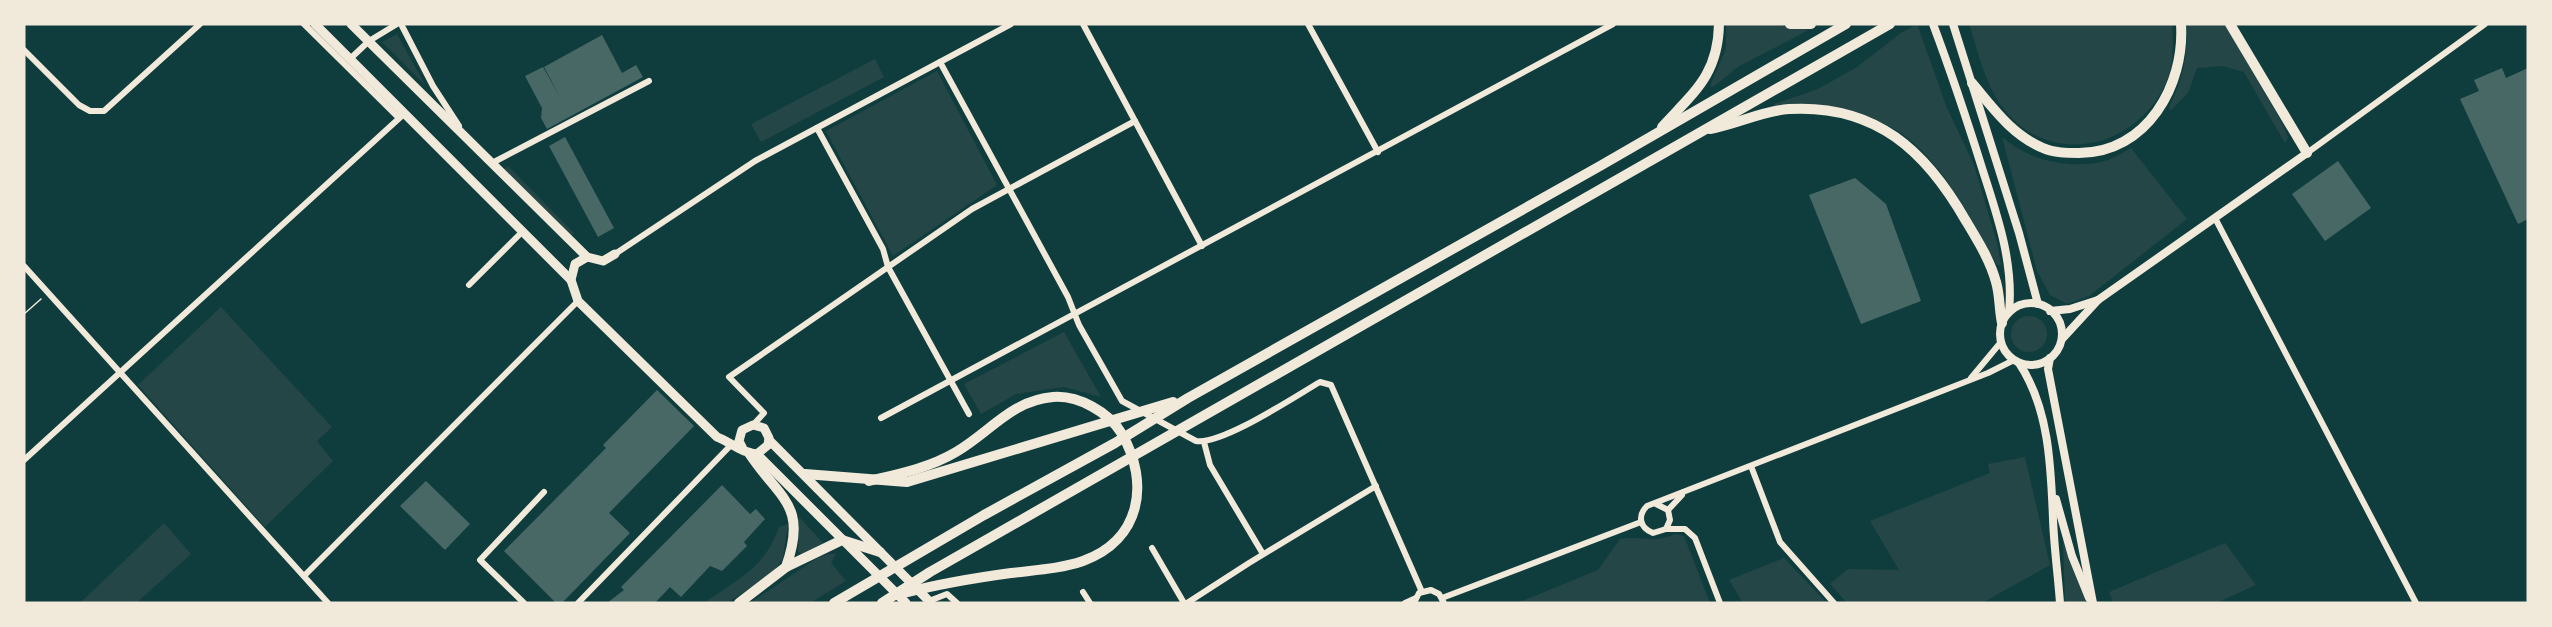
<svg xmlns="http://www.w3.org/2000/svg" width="2552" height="627" viewBox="0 0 2552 627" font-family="'Roboto Condensed',sans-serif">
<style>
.green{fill:#244646}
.building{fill:#486865}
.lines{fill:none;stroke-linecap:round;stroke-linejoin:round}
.path{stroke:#f1e9da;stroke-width:1.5}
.minor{stroke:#f1e9da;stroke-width:6}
.secondary{stroke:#f1e9da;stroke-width:8}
.primary{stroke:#f1e9da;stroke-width:9}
.motorway{stroke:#f1e9da;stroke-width:10}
</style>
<rect width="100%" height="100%" fill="#0f3d3e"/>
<g class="green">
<polygon points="1726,24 1769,24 1809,30 1739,66 1713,87 1710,86 1726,49"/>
<path d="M1917 24 1947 108 1974 165 1997 243 2001 265H1997C1969 216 1930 133 1870 119 1840 111 1806 110 1774 106V104L1818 89 1857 67 1901 33Z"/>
<path d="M1969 24H2172C2173 42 2174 61 2168 78 2141 147 2051 171 2003 108 1985 84 1978 52 1969 24Z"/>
<path d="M2187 24H2225L2283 125 2288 138 2285 143 2244 72 2223 66 2197 68 2188 93 2170 111 2169 107C2183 79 2188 55 2187 24Z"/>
<polygon points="397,34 425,85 382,42"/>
<polygon points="875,59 884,77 761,142 751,124"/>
<polygon points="937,71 997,185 893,256 826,131"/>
<path d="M2002 137C2028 160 2066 169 2101 162 2111 160 2122 153 2131 148L2187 219 2089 296 2067 304 2050 295 2037 271Z"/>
<polygon points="508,166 574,233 571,236 503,170"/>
<polygon points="221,307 332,427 317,441 333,461 265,527 138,385"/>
<circle cx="2029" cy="334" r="18"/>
<polygon points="1064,332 1101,397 1064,387 1016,394 981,414 964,384"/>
<polygon points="2025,457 2050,565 1982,603 1847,603 1830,584 1848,569 1899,570 1870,521 1990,473 1988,464"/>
<polygon points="799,517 823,543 802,554 798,551"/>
<polygon points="164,523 191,554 136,603 80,603"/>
<path d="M788 524 783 558 772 574 727 603H704C738 579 765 568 779 527Z"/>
<path d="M1676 534 1684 536 1710 603H1517L1598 570 1620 539C1643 535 1652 544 1676 534Z"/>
<polygon points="2063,540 2086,603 2065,603"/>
<polygon points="2225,543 2256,585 2216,603 2113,603 2109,592"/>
<polygon points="829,554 836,554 831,563 846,581 810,603 750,603 817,558"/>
<polygon points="1784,558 1827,603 1743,603 1729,580"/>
</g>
<g class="building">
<polygon points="602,35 622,73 636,65 643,77 547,129 541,118 542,108 525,76 543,67 561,99 544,67"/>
<polygon points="2502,68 2506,78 2528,68 2528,219 2518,224 2460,99 2479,91 2474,80"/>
<polygon points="565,137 614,228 598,237 549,146"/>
<polygon points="2338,161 2371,208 2325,241 2292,194"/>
<polygon points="1855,178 1886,204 1921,301 1861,324 1809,195"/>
<polygon points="657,390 694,426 609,513 630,533 562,603 556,603 504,551 606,448 603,445"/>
<polygon points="426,481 470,524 445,550 400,506"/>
<polygon points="722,485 750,514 756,509 765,519 744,542 747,546 722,571 710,566 681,597 670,587 655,603 607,603 624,590 621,587"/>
</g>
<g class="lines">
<polyline class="path" points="24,314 41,299"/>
<g class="minor">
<polyline points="304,24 399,118"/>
<polyline points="401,24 433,86 459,126"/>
<polyline points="1083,24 1202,246"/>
<polyline points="1308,24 1378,152"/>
<polyline points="24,50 79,105 90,111 104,111 200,24"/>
<polyline points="351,58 369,41 397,24"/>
<path d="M940 62 1068 297 1079 325 1122 401 1196 441C1222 445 1294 397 1320 382L1331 385 1422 592"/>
<polyline points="817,128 883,249 888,267 969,414"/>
<polyline points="2307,153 2485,24"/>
<polyline points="492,163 649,81"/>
<polyline points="2215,218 2416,603"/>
<polyline points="615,254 755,161 1011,24"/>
<polyline points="24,266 328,603"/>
<polyline points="469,285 523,231"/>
<polyline points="1971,378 2001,342"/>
<polyline points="881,418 1613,24"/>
<polyline points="753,425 764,413 729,377 972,209 1135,121"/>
<polyline points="1204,442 1210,465 1263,554"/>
<polyline points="24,460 405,113"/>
<polyline points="1751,466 1780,542 1834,603"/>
<path d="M1656 504 1668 510 1670 520 1666 529 1653 533C1640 528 1637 516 1647 506L1988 373 2014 360"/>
<polyline points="1668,510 1682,495"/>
<polyline points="1666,529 1685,529 1695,538 1720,603"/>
<polyline points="1152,548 1184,603"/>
<polyline points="305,575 578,301"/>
<polyline points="1083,592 1090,603"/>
<polyline points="1442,598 1641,522"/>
<polyline points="929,601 947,594 957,603"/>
<polyline points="524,603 480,560 544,492"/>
<polyline points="578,603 732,444"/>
<polyline points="1187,603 1249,563 1376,486"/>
<polyline points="1405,603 1416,598"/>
<polyline points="1414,603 1419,593 1431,590 1439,594 1444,603"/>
</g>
<g class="secondary">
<path d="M1933 24C1951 72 1967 120 1982 168 1997 215 2014 262 2009 312"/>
<polyline points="1953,24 2019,233 2038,304"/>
<circle cx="2031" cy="334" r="31"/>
<polyline points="2050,311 2070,309 2098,300"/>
<polyline points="2063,338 2098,300 2307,153"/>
<polyline points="2050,358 2048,369 2093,603"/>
<path d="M2019 363C2049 408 2051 466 2053 519 2054 547 2058 575 2060 603"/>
<polyline points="2056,499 2072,556 2089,598"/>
</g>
<g class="primary">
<polyline points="315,24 571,280"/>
<polyline points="351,24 587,257"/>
<path d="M615 254 603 261 587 257 575 264 571 280 578 301 717 437C730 442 744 454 757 454L768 445 769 438 764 428 753 425 742 430 739 441 744 451"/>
<polyline points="769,440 931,603"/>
<polyline points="757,454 906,603"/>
</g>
<g class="motorway">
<polyline points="1790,24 1811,24"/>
<polyline points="2230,24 2307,153"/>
<path d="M1972 83C1993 108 2012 135 2043 148 2054 153 2067 153 2079 153 2147 153 2185 85 2181 24"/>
<path d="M1662 127C1694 92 1718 75 1719 24"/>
<path d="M1710 129C1737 124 1762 111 1789 109 1876 104 1926 151 1966 221 1978 241 1990 260 1996 282 2000 295 1999 309 2002 323"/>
<path d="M749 453C780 500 808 504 786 567"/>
<polyline points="805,474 907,482 1173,402"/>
<path d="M869 481C899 474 929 468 956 452 989 433 1012 400 1053 397 1078 395 1109 412 1122 434 1150 483 1141 540 1083 561 1060 569 1035 570 1011 573 974 578 939 584 904 593"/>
<polyline points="739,603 786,567 842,540 880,552"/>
<polyline points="834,603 984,515 1115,443 1188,398 1600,166 1846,24"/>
<polyline points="882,603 930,572 1890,24"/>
</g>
</g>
<rect width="2552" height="627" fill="none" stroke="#f1e9da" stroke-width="51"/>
</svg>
